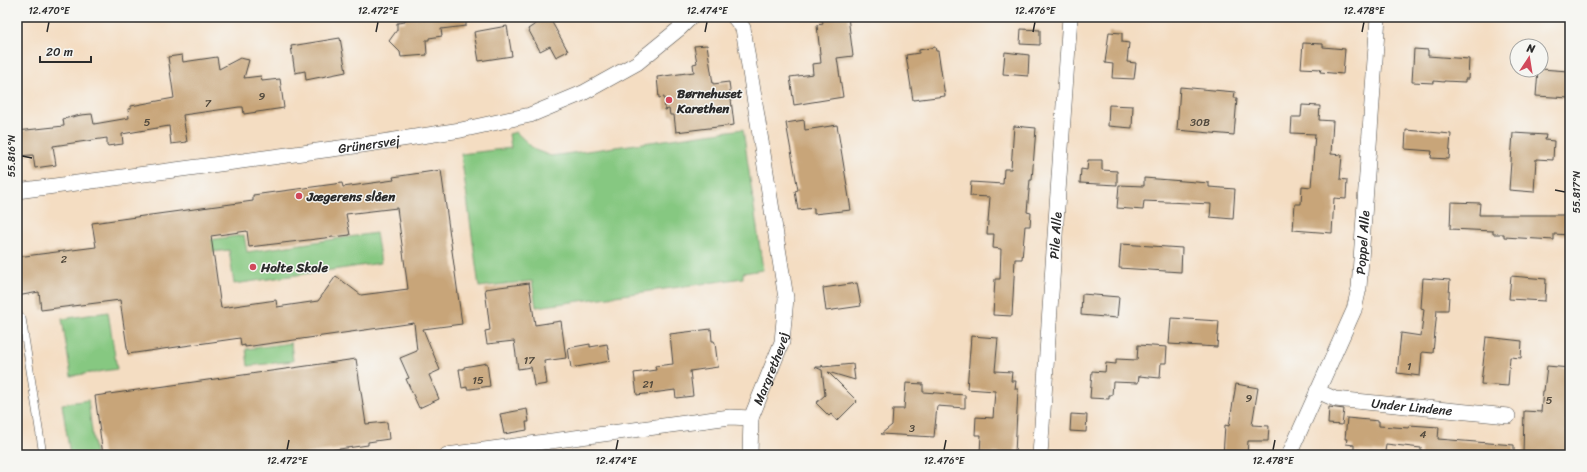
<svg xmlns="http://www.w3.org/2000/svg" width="1587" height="472" viewBox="0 0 1587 472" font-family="Sriracha,sans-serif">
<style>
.green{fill:#86c881;stroke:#587a56}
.building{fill:#c8a579;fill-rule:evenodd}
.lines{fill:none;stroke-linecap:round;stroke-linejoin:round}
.lane-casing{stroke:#494642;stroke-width:8}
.street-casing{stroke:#494642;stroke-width:16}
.lane{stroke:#fff;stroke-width:7}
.street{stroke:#fff;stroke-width:15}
.ticks{fill:none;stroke:#2b2b2b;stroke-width:1.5}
.poi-dot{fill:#d1495b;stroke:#f6f6f2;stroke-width:1.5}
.labels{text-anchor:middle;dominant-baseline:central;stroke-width:3;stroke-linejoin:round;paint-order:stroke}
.number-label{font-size:11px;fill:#524a3e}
.poi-label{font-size:13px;font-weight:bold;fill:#2b2b2b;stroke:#f6f6f2;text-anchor:start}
.street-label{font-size:13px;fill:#2b2b2b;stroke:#f6f6f2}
.neatline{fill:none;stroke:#2b2b2b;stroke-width:1.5}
.ticks-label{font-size:10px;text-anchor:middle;fill:#2b2b2b}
</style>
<rect width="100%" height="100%" fill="#f6f6f2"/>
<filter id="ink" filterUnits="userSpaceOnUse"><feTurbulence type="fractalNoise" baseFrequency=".025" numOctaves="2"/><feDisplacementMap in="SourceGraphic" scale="8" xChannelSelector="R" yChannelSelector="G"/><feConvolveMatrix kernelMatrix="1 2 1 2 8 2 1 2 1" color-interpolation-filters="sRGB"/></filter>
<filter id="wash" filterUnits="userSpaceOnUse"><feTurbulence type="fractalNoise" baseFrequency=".012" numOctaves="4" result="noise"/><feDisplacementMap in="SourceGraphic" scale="16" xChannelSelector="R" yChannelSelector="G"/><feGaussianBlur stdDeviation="0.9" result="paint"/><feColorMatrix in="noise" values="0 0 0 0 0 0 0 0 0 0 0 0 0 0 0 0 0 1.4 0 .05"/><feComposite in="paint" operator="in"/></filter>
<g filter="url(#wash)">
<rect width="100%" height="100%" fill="#f4ddc2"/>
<g class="green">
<polygon points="743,129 763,270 743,273 743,278 537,307 536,307 532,281 479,287 461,154 511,148 509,134 516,132 535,150 551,156"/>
<polygon points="376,233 381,263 234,284 229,250 188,255 186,243 244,235 247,252"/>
<polygon points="108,312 117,369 71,376 62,319"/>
<polygon points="291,343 293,361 248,366 246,349"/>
<polygon points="88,400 95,455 70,455 62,404"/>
</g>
<g id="blocks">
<g class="building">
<polygon points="405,17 466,17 466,26 441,29 442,36 429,38 429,40 426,40 427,55 401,57 400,52 389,41 397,30 397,23 405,22"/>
<polygon points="534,17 549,17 568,51 556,57 550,46 540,51 528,29 537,23"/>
<polygon points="822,17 848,17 853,56 837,58 843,97 794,105 790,77 813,74 812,64 821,63 817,25 823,24"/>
<polygon points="507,26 512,56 479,61 474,32"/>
<polygon points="1021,29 1040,30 1040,45 1020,44"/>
<polygon points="1109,32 1122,33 1122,42 1129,43 1127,62 1136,63 1134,79 1112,78 1113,64 1105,63"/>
<polygon points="340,38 346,72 306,80 305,71 295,73 291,46"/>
<polygon points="1303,43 1323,44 1323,47 1345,49 1343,74 1320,72 1321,69 1301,68"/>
<polygon points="707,45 713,84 729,82 734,125 676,132 674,115 670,115 669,109 665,110 664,97 659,98 657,77 694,72 693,64 697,63 694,46"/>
<polygon points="935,47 936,51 938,51 945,96 913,100 906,55 919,53 919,50"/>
<polygon points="1414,49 1428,50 1428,56 1469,59 1468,79 1465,79 1465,82 1444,81 1444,82 1434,81 1434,83 1412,82"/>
<polygon points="1005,52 1029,55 1028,76 1003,74"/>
<polygon points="182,55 183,62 217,57 219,69 240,58 249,60 244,78 261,76 262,81 280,79 284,108 244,114 243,107 239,107 183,115 187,142 171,144 169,126 122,134 123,144 107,146 107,138 53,146 56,165 35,168 33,155 17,156 17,131 64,126 63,119 81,115 92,114 94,124 129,118 128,109 131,109 131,106 174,98 168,57"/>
<polygon points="1541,69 1568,71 1567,76 1570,76 1570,98 1536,96 1538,70 1541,70"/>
<polygon points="1180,87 1235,92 1234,98 1237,98 1234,135 1177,130"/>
<polygon points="1109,105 1133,106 1132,128 1108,126"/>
<polygon points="1302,105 1320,106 1319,120 1333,121 1331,154 1342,155 1340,179 1347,180 1346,199 1334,198 1332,233 1293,230 1295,204 1301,204 1302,186 1311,187 1315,134 1291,133 1292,117 1301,117"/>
<polygon points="804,120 805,130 837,125 851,210 814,214 814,208 798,210 795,191 798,190 786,123"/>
<polygon points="1014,126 1036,128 1032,180 1030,180 1027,212 1031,213 1030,226 1025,226 1022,259 1015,259 1012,316 993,315 995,279 1000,279 1001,249 993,248 994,234 987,234 990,197 970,196 971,182 1003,184 1004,169 1011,169"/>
<polygon points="1406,130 1451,134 1449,159 1431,158 1432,151 1405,149"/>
<polygon points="1513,133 1546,135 1545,140 1554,141 1553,160 1536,159 1534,192 1509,190"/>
<polygon points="1088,160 1102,160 1102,170 1117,171 1117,185 1080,183 1081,169 1087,170"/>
<path d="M441 170 462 324 423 329 440 370 429 375 439 399 419 408 406 379 409 378 400 358 417 351 414 323 245 347V345L241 346 240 338 128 354 120 300 41 310 39 292 17 296V257L96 247 92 223 253 201V195L342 183 343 187 394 180 393 177ZM397 208 408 289 361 295 336 276 318 301 277 307 276 300 221 308 211 236 247 231 249 247 350 235 346 214Z"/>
<polygon points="1144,178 1209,183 1209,187 1235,189 1233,219 1210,217 1211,204 1144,201 1143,210 1117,208 1119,185 1144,186"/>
<polygon points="1451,202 1480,203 1479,215 1570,215 1570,235 1554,234 1554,240 1504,237 1504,234 1493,234 1493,231 1450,229"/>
<polygon points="1121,244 1182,248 1181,272 1119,268"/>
<polygon points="1511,276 1546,279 1545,301 1509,299"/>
<polygon points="1423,278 1450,280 1448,310 1437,310 1433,353 1422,352 1420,376 1397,373 1401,333 1421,336 1424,309 1421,308"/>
<polygon points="529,283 535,325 561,321 566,358 544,361 547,384 534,386 531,367 518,369 514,341 487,344 485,331 490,330 485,289"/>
<polygon points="857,283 861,306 826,311 823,288"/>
<polygon points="1082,294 1119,297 1117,318 1081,315"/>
<polygon points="1171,318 1219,321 1217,347 1169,344"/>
<polygon points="711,329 712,341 714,341 715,343 718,367 690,371 693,396 676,398 675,390 637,395 634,373 656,370 655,366 673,364 670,334"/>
<polygon points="971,336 998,338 995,371 1012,372 1011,381 1016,381 1015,389 1018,389 1015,454 980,453 981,435 975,435 976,417 993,418 995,391 967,389"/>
<polygon points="1486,337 1522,341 1521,358 1510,357 1508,386 1481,384"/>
<polygon points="590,344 590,347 607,344 610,361 571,368 568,348"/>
<polygon points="1138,345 1167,347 1166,363 1161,363 1160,378 1139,376 1138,383 1113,382 1112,395 1109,395 1109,399 1090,398 1092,371 1105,372 1106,363 1116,364 1116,359 1137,360"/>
<polygon points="356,359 366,424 387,422 389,439 368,442 368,445 296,455 103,455 95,396"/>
<polygon points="487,363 490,386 471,389 467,389 467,387 462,388 459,369 464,369 464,367"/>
<polygon points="853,364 855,380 828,372 857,401 837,421 831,414 829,416 816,403 825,395 822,370 815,367 822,367 822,365 823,367"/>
<polygon points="1547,366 1570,368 1566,432 1570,432 1570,455 1523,455 1524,411 1541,412 1543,391 1544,391"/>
<polygon points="906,383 923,384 923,392 965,395 965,408 937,406 934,437 881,434 892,425 893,409 904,409"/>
<polygon points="1236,384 1258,388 1252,425 1269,426 1268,441 1248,441 1247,455 1223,455 1225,425 1229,426"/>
<polygon points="1329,407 1344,409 1342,425 1328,424"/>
<polygon points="527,409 529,422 526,422 527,430 504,434 500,414"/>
<polygon points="1071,414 1087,415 1086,432 1070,431"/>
<polygon points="1347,418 1379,421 1379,426 1409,428 1409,425 1439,427 1438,439 1514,445 1514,455 1421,455 1421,448 1386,444 1385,452 1354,450 1354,445 1346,444 1347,439 1345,439"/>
</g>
</g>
</g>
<g filter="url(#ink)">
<use href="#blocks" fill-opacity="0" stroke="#494642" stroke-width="1"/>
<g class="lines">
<defs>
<polyline id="lane" points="17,313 22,318 43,455"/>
<g id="street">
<path id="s1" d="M17 191 362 145 461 130 530 115 583 93 637 63 680 28 691 17"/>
<path id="s2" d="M1317 391 1335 399 1508 416"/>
<path id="s3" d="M447 455 730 417 751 418 782 342 786 298 743 28 734 17"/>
<polyline points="750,455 751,418"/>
<path id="s4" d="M1040 455 1070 17"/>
<path id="s5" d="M1289 455 1354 310 1359 288 1378 17"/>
</g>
</defs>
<use href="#lane" class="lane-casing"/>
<use href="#street" class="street-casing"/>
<use href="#lane" class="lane"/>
<use href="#street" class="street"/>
</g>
</g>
<path class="ticks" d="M47 32 49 22M376 32 378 22M705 32 707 22M1033 32 1035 22M1362 32 1364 22M22 156 32 158M1555 190 1565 192M287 450 289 440M616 450 618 440M944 450 946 440M1273 450 1275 440"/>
<g class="poi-dot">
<circle cx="669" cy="100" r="4"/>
<circle cx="299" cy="196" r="4"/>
<circle cx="253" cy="267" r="4"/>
</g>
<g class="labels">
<g class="number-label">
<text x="262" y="96">9</text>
<text x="208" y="103">7</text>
<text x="147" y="122">5</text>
<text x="1200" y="122">30B</text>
<text x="64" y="259">2</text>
<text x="529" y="360">17</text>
<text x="1409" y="366">1</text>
<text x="478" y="380">15</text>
<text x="648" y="384">21</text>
<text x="1249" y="398">9</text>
<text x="1549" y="400">5</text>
<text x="912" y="428">3</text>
<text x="1423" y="434">4</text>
</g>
<g class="poi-label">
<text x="677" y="93">Børnehuset<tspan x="677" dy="15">Karethen</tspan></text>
<text x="307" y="196">Jægerens slåen</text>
<text x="261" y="267">Holte Skole</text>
</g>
<g class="street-label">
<text stroke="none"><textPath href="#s1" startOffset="355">Grünersvej</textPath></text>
<text stroke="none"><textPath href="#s4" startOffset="220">Pile Alle</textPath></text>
<text stroke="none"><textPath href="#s5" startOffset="227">Poppel Alle</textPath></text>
<text stroke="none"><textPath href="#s3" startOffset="360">Margrethevej</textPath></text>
<text stroke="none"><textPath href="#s2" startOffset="97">Under Lindene</textPath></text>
</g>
</g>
<rect width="1587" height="472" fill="none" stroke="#f6f6f2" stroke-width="44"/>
<g transform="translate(1529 58) rotate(12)"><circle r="19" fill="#f6f6f2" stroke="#a5a5a2"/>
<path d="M0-3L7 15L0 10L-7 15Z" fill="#d1495b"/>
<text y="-6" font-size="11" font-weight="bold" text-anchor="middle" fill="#2b2b2b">N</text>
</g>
<path d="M40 56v6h51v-6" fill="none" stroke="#2b2b2b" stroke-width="2"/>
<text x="46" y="56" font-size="12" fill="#2b2b2b" stroke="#f6f6f2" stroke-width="3" paint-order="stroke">20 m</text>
<rect x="22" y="22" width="1543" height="428" class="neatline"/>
<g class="ticks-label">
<text x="49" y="14">12.470°E</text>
<text x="378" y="14">12.472°E</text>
<text x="707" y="14">12.474°E</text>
<text x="1035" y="14">12.476°E</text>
<text x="1364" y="14">12.478°E</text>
<text transform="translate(11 156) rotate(-90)" y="4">55.816°N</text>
<text transform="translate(1576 192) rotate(-90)" y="4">55.817°N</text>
<text x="287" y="464">12.472°E</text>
<text x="616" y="464">12.474°E</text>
<text x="944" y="464">12.476°E</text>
<text x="1273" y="464">12.478°E</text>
</g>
</svg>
